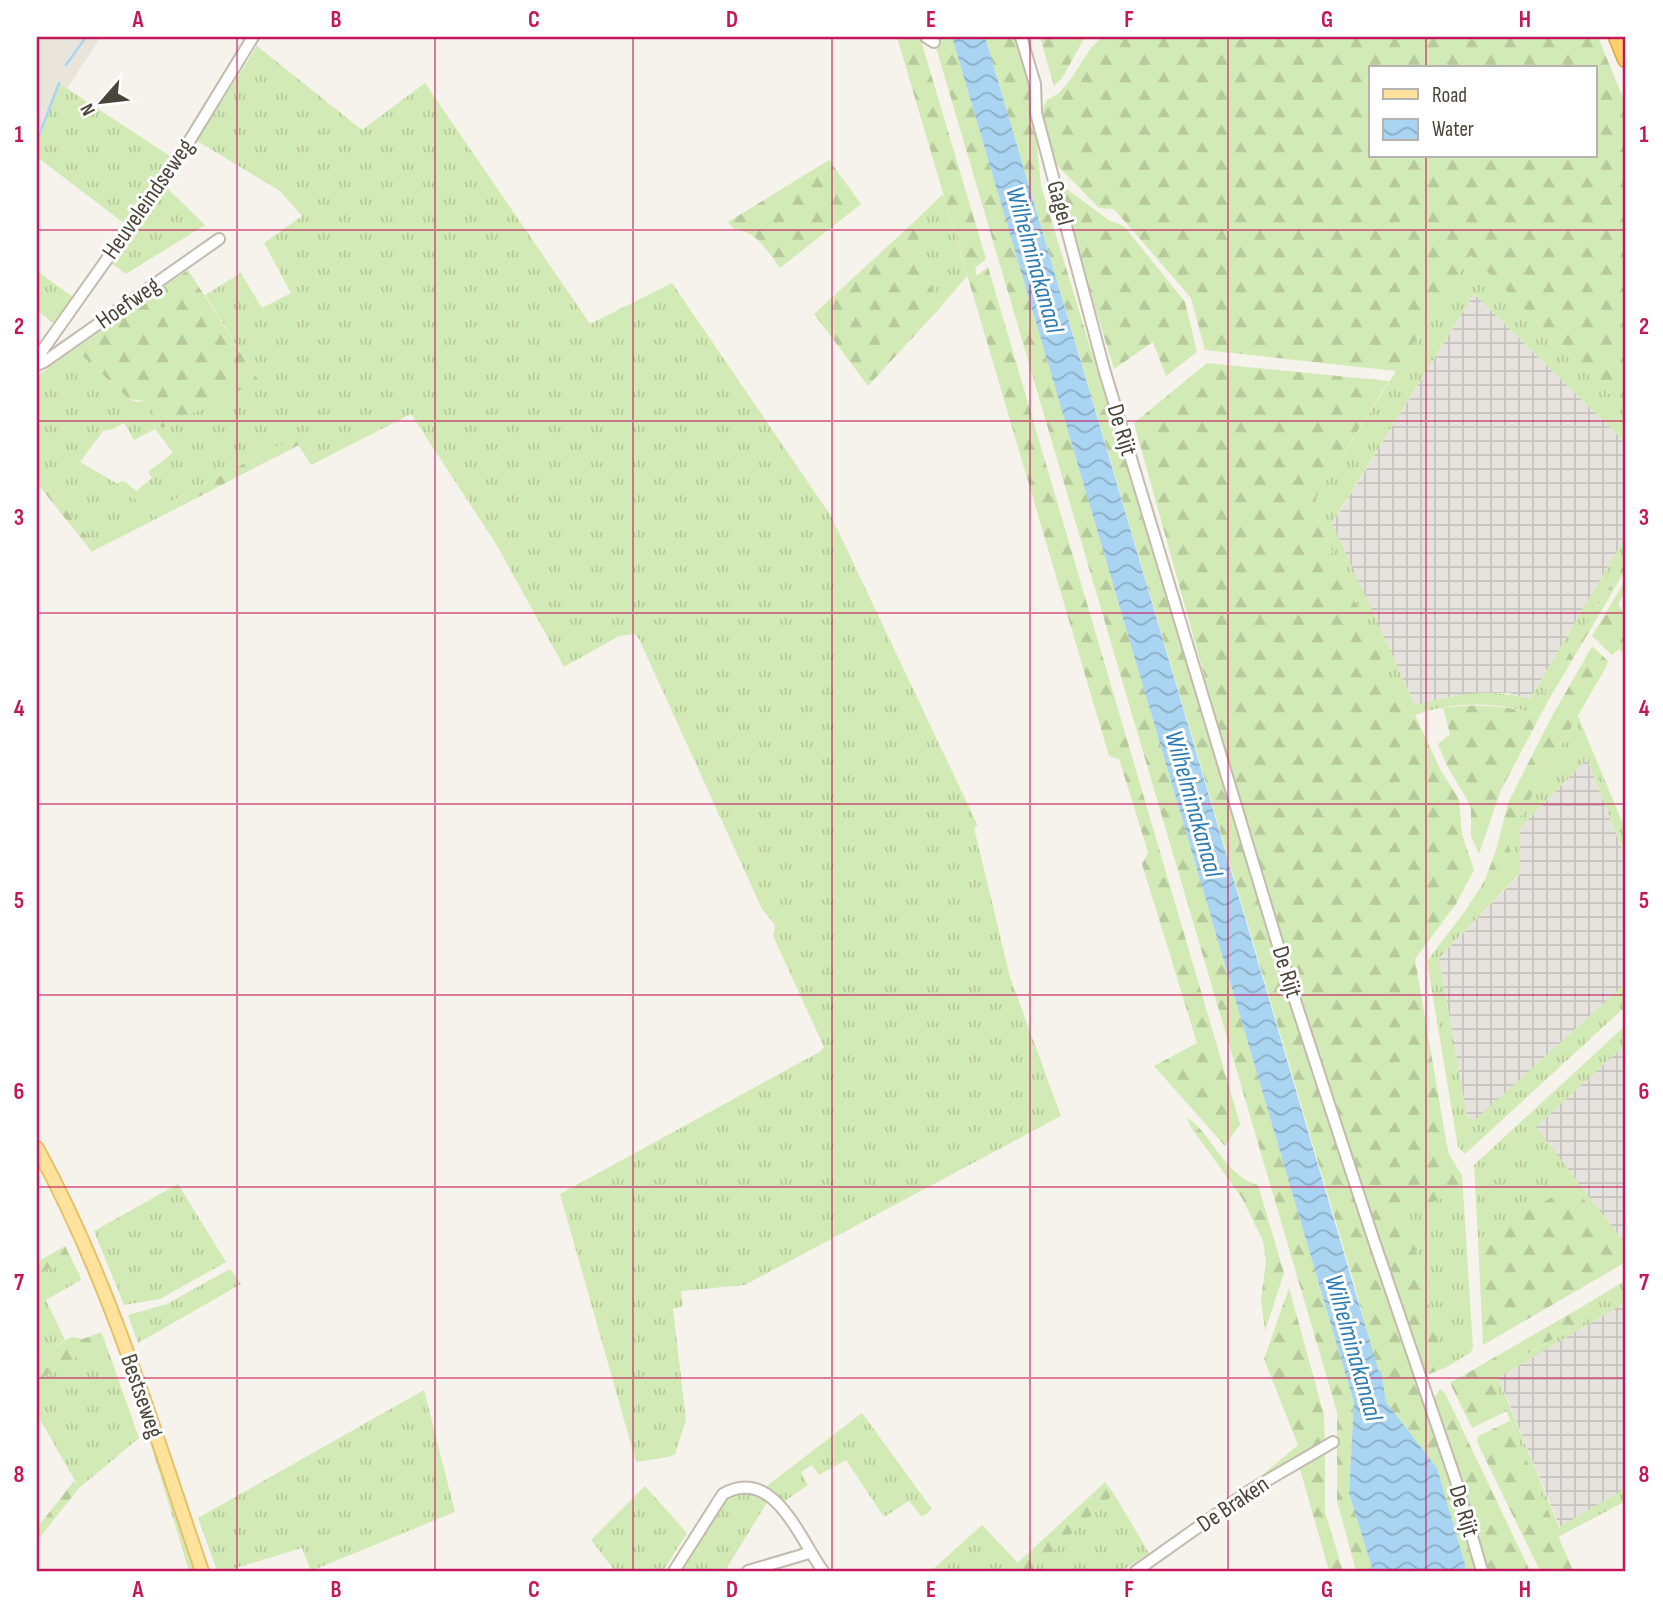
<svg xmlns="http://www.w3.org/2000/svg" width="1663" height="1608" viewBox="0 0 1663 1608" font-family="'Sofia Sans Condensed',sans-serif">
<style>
.residential{fill:#eae5da}
.industrial{fill:url(#industrial-grid)}
.grass{fill:url(#grass-tufts)}
.forest{fill:url(#forest-firs);fill-rule:evenodd}
.water{fill:url(#water-waves)}
.lines{fill:none;stroke-linecap:round;stroke-linejoin:round}
.stream{stroke:#a9d4f2;stroke-width:2.5}
.minor-casing{stroke:#c2bbae;stroke-width:14}
.major-casing{stroke:#e6c16a;stroke-width:16}
.highway-casing{stroke:#e0a43c;stroke-width:19}
.minor{stroke:#fff;stroke-width:10}
.major{stroke:#ffe39c;stroke-width:12}
.highway{stroke:#ffcf6e;stroke-width:16}
.grid{fill:none;stroke:#c2185b;stroke-width:2;stroke-opacity:0.55}
.labels{text-anchor:middle;dominant-baseline:central;stroke-width:6;stroke-linejoin:round;paint-order:stroke}
.street-label{font-size:24px;fill:#4b4439;stroke:#fff}
.water-label{font-size:26px;font-style:italic;fill:#2e7ab2;stroke:#fff}
.neatline{fill:none;stroke:#c2185b;stroke-width:2.5}
.grid-label{font-size:23px;text-anchor:middle;font-weight:bold;fill:#c2185b}
</style>
<defs>
<pattern id="industrial-grid" width="8" height="8" patternUnits="userSpaceOnUse" patternTransform="scale(1.75)"><rect width="8" height="8" fill="#e6e2dd"/><path d="M0 4h8M4 0v8" fill="none" stroke="#c7c3be"/></pattern>
<pattern id="grass-tufts" width="24" height="20" patternUnits="userSpaceOnUse" patternTransform="scale(1.75)"><rect width="24" height="20" fill="#d2eab5"/><path d="M3 7l-1-3M5 7V3M7 7l1-3M15 17l-1-3M17 17v-4M19 17l1-3" fill="none" stroke="#b6ca9c"/></pattern>
<pattern id="forest-firs" width="22" height="20" patternUnits="userSpaceOnUse" patternTransform="scale(1.75)"><rect width="22" height="20" fill="#d2eab5"/><path d="M5 1l3.5 6h-7zM16 11l3.5 6h-7z" fill="#b6ca9c"/></pattern>
<pattern id="water-waves" width="16" height="10" patternUnits="userSpaceOnUse" patternTransform="scale(1.75)"><rect width="16" height="10" fill="#a9d4f2"/><path d="M0 5q4-4 8 0t8 0" fill="none" stroke="#8caec5"/></pattern>
</defs>
<rect width="100%" height="100%" fill="#f6f3ec"/>
<polygon class="residential" points="37,37 101,37 37,134"/>
<g class="industrial">
<polygon points="1474,294 1626,443 1626,536 1530,699 1509,693 1488,693 1453,696 1415,705 1332,524"/>
<polygon points="1587,759 1626,859 1626,983 1475,1121 1467,1117 1439,958 1520,874 1520,828"/>
<polygon points="1626,1044 1626,1245 1535,1127"/>
<polygon points="1626,1302 1626,1488 1560,1527 1498,1377"/>
</g>
<g class="grass">
<polygon points="257,46 362,130 425,83 590,324 672,283 831,516 978,826 974,828 1010,977 1061,1116 745,1285 681,1291 683,1306 673,1309 686,1420 675,1454 668,1457 636,1462 560,1194 821,1051 824,1047 773,936 775,925 762,909 639,639 635,634 619,636 564,667 496,544 411,414 311,465 294,438 158,508 136,491 152,478 148,472 173,453 155,429 134,440 124,423 113,429 103,431 80,462 118,484 158,518 97,549 37,472 37,376 75,349 129,399 137,402 259,381 205,295 241,273 262,308 291,293 264,243 302,216 280,191 197,141"/>
<polygon points="60,84 173,158 125,224 37,157 37,145"/>
<polygon points="166,187 205,225 126,274 111,263"/>
<polygon points="943,194 967,276 938,310 914,222"/>
<path d="M1470 255 1626 410V443L1474 294 1332 523 1415 705C1453 695 1492 687 1530 699L1626 536V560L1546 692 1548 701 1540 716C1499 700 1448 701 1408 718L1311 505Z"/>
<polygon points="37,271 73,297 53,323 37,310"/>
<polygon points="1578,716 1626,831 1626,859 1587,759 1520,828 1520,873 1439,958 1467,1117 1475,1120 1626,983 1626,1006 1465,1154 1458,1147 1427,961 1465,911 1485,880 1514,865 1507,839"/>
<polygon points="1626,1025 1626,1044 1536,1127 1626,1245 1626,1254 1573,1185 1478,1240 1474,1165"/>
<polygon points="178,1184 226,1262 160,1299 124,1305 94,1231"/>
<polygon points="1463,1190 1473,1348 1470,1353 1445,1368 1406,1212"/>
<polygon points="58,1264 77,1277 80,1276 81,1280 46,1300 65,1340 37,1358 37,1275"/>
<polygon points="230,1269 241,1284 138,1343 128,1315 167,1304"/>
<polygon points="1626,1280 1626,1302 1498,1378 1559,1527 1626,1488 1626,1501 1558,1537 1492,1376 1493,1373 1585,1321 1580,1308"/>
<polygon points="104,1339 139,1438 79,1488 37,1414 37,1381"/>
<polygon points="424,1390 455,1512 311,1571 302,1548 226,1571 217,1571 198,1518"/>
<polygon points="862,1413 932,1509 922,1517 909,1501 884,1517 846,1460 819,1475 812,1465 801,1472 808,1485 782,1503 764,1488"/>
<polygon points="153,1452 160,1460 197,1571 189,1571"/>
<polygon points="645,1486 687,1533 663,1571 615,1571 591,1540"/>
<polygon points="748,1492 769,1499 725,1571 678,1571 724,1499 731,1493"/>
<polygon points="1114,1494 1149,1553 1122,1571 1038,1571 1035,1567"/>
<polygon points="982,1525 1018,1563 1009,1571 931,1571"/>
</g>
<g class="forest">
<polygon points="897,37 920,37 986,259 975,268 977,276 988,267 1240,1124 1225,1146 1154,1066 1197,1043 1142,864 1148,852 1119,759 1109,756"/>
<polygon points="933,37 952,37 1354,1403 1349,1493 1373,1571 1356,1571 1337,1501 1337,1412"/>
<polygon points="985,37 1018,37 1031,82 1041,186 1297,1026 1436,1441 1450,1477 1477,1571 1467,1571 1437,1468 1386,1402 1354,1283"/>
<polygon points="1040,37 1085,37 1062,78 1054,86"/>
<path d="M1102 37H1598L1626 105V410L1470 255 1396 371 1205 350 1191 298 1114 209 1099 208 1051 159 1038 118 1047 100 1059 93 1070 80 1091 48ZM1371 68H1595V156H1371Z"/>
<path d="M829 160 861 204 780 268C766 249 757 232 733 228L728 222Z"/>
<polygon points="1056,181 1110,221 1124,226 1185,302 1197,352 1166,376 1153,342 1114,369"/>
<polygon points="914,222 938,310 868,386 814,314"/>
<polygon points="188,270 259,381 162,428 146,401 129,399 75,349"/>
<polygon points="1207,363 1389,381 1311,505 1408,718 1415,715 1441,771 1459,799 1462,834 1474,870 1456,904 1415,959 1448,1152 1462,1176 1463,1190 1406,1212 1445,1368 1424,1376 1290,968 1220,732 1134,423"/>
<polygon points="294,438 299,445 158,518 118,484 120,481 125,482 158,508"/>
<polygon points="37,472 97,549 92,552 37,483"/>
<polygon points="1626,560 1626,569 1548,701 1546,692"/>
<polygon points="1626,579 1626,590 1618,605 1626,615 1626,657 1619,649 1612,655 1592,636"/>
<polygon points="1593,647 1608,661 1606,667 1507,839 1514,865 1485,880 1496,850 1508,803 1551,718 1591,648"/>
<path d="M1460 706C1487 705 1514 706 1540 716L1500 792 1479 854 1471 836V810L1468 801 1447 766 1438 744 1450 734 1443 708Z"/>
<path d="M1187 1117C1214 1137 1224 1175 1258 1185L1284 1273 1265 1331 1261 1299 1266 1262 1263 1241 1242 1198 1190 1126Z"/>
<polygon points="1573,1185 1626,1254 1626,1262 1483,1345 1478,1240"/>
<polygon points="65,1246 80,1276 75,1277 58,1264 37,1275 37,1262"/>
<polygon points="1289,1288 1324,1415 1325,1442 1252,1484 1298,1445 1264,1359"/>
<polygon points="1580,1308 1585,1321 1493,1373 1492,1377 1507,1411 1472,1428 1450,1383"/>
<polygon points="101,1332 104,1339 37,1381 37,1358 71,1337 83,1339"/>
<polygon points="1440,1389 1445,1393 1530,1571 1488,1571 1436,1407 1434,1398"/>
<polygon points="1510,1421 1573,1571 1540,1571 1477,1442 1478,1436"/>
<polygon points="1325,1454 1325,1512 1343,1571 1329,1571 1300,1469"/>
<polygon points="74,1481 79,1488 37,1541 37,1528"/>
<polygon points="1105,1482 1114,1494 1031,1571 1009,1571"/>
</g>
<polygon class="water" points="952,37 985,37 1351,1277 1379,1372 1381,1371 1386,1402 1437,1468 1467,1571 1373,1571 1349,1493 1354,1403"/>
<g class="lines">
<g class="stream">
<polyline points="66,65 86,37"/>
<polyline points="37,141 59,83"/>
</g>
<defs>
<g id="minor">
<polyline points="926,37 934,42"/>
<polyline points="1021,37 1035,84 1036,113 1104,369 1290,985 1373,1238 1456,1481 1482,1571"/>
<polyline points="37,358 182,153 253,37"/>
<polyline points="37,365 44,362 219,239"/>
<path d="M674 1571 723 1494C774 1465 800 1540 823 1571"/>
<polyline points="748,1571 809,1553"/>
<polyline points="1136,1571 1249,1491 1333,1442"/>
</g>
<path id="major" d="M37 1148C110 1281 153 1428 202 1571"/>
<polyline id="highway" points="1617,37 1626,59"/>
</defs>
<use href="#minor" class="minor-casing"/>
<use href="#major" class="major-casing"/>
<use href="#highway" class="highway-casing"/>
<use href="#minor" class="minor"/>
<use href="#major" class="major"/>
<use href="#highway" class="highway"/>
</g>
<path class="grid" d="M237 37V1571M435 37V1571M633 37V1571M832 37V1571M1030 37V1571M1228 37V1571M1426 37V68M1426 156V1571M37 230H1626M37 421H1626M37 613H1626M37 804H1626M37 995H1626M37 1187H1626M37 1378H1626"/>
<g class="labels">
<g class="street-label">
<text transform="translate(148 199) rotate(-55)">Heuveleindseweg</text>
<text transform="translate(1060 203) rotate(75)">Gagel</text>
<text transform="translate(128 303) rotate(-35)">Hoefweg</text>
<text transform="translate(1122 430) rotate(73)">De Rijt</text>
<text transform="translate(1287 972) rotate(73)">De Rijt</text>
<text transform="translate(142 1396) rotate(71)">Bestseweg</text>
<text transform="translate(1233 1504) rotate(-34)">De Braken</text>
<text transform="translate(1464 1511) rotate(73)">De Rijt</text>
</g>
<g class="water-label">
<text transform="translate(1034 260) rotate(74)">Wilhelminakanaal</text>
<text transform="translate(1193 804) rotate(74)">Wilhelminakanaal</text>
<text transform="translate(1353 1348) rotate(74)">Wilhelminakanaal</text>
</g>
</g>
<rect width="1663" height="1608" fill="none" stroke="#ffffff" stroke-width="77"/>
<rect x="1369" y="66" width="228" height="91" fill="#ffffff" stroke="#b7b4b0" stroke-width="2"/>
<rect x="1383" y="89" width="35" height="10" fill="#ffe39c" stroke="#b7b4b0" stroke-width="2"/>
<text x="1432" y="102" font-size="21" fill="#4b4439">Road</text>
<rect x="1383" y="119" width="35" height="21" fill="url(#water-waves)" stroke="#b7b4b0" stroke-width="2"/>
<text x="1432" y="136" font-size="21" fill="#4b4439">Water</text>
<g transform="translate(102 102) rotate(242)" stroke="#ffffff" stroke-width="5" paint-order="stroke">
<path d="M0-5L12 26L0 18L-12 26Z" fill="#4b4439"/>
<text y="-10" font-size="19" font-weight="bold" text-anchor="middle" fill="#4b4439">N</text>
</g>
<rect x="38" y="38" width="1586" height="1532" class="neatline"/>
<g class="grid-label">
<text x="138" y="27">A</text>
<text x="336" y="27">B</text>
<text x="534" y="27">C</text>
<text x="732" y="27">D</text>
<text x="931" y="27">E</text>
<text x="1129" y="27">F</text>
<text x="1327" y="27">G</text>
<text x="1525" y="27">H</text>
<text x="19" y="142">1</text>
<text x="1644" y="142">1</text>
<text x="19" y="334">2</text>
<text x="1644" y="334">2</text>
<text x="19" y="525">3</text>
<text x="1644" y="525">3</text>
<text x="19" y="716">4</text>
<text x="1644" y="716">4</text>
<text x="19" y="908">5</text>
<text x="1644" y="908">5</text>
<text x="19" y="1099">6</text>
<text x="1644" y="1099">6</text>
<text x="19" y="1290">7</text>
<text x="1644" y="1290">7</text>
<text x="19" y="1482">8</text>
<text x="1644" y="1482">8</text>
<text x="138" y="1597">A</text>
<text x="336" y="1597">B</text>
<text x="534" y="1597">C</text>
<text x="732" y="1597">D</text>
<text x="931" y="1597">E</text>
<text x="1129" y="1597">F</text>
<text x="1327" y="1597">G</text>
<text x="1525" y="1597">H</text>
</g>
</svg>
